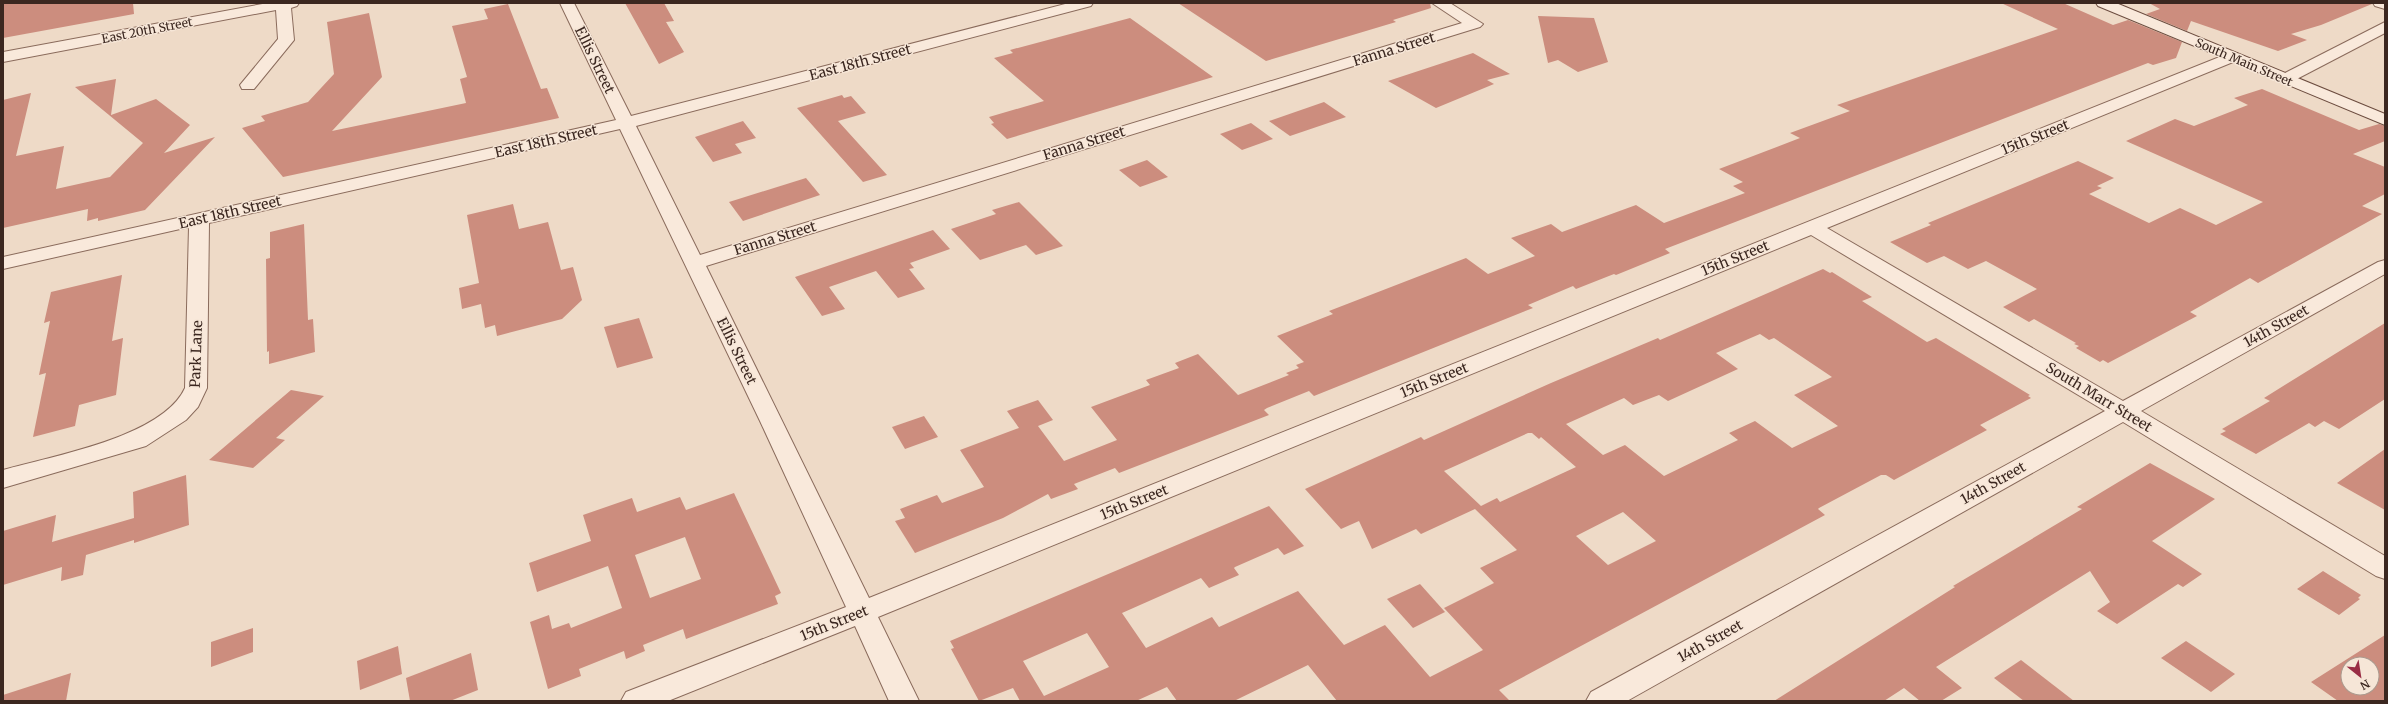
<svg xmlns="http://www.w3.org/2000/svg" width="2388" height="704" viewBox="0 0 2388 704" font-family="Merriweather,serif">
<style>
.building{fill:#cc8d7e;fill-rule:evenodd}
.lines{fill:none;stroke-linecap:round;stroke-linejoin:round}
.minor-casing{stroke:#8a6b5c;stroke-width:2}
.secondary-casing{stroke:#6c4c3f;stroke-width:2}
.minor{fill:#f9e9db;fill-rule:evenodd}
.secondary{fill:#f9e9db;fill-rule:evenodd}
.labels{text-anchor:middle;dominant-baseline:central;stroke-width:3;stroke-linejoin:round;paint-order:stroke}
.far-street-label{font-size:12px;fill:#3b2720;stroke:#f6e6d7}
.street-label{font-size:14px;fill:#3b2720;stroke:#f6e6d7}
</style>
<rect width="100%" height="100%" fill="#eedac7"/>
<g class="building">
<polygon points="3,3 133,3 134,14 3,38"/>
<polygon points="625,3 664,3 674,21 666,22 684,52 659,64"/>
<polygon points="1178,3 1430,3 1431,8 1393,20 1396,22 1266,61"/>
<polygon points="2001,3 2063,3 2113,25 2128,20 2182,42 2176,58 2153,65 2148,63 1665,249 1670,253 1616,275 1614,274 1576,289 1573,286 1528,305 1533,308 1314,396 1309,391 1267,408 1264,410 1269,415 1119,473 1115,468 1074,484 1078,489 1051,499 1048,494 1003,518 915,553 895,521 905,518 900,509 937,495 942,503 984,487 960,450 1019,428 1007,411 1038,400 1053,420 1038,426 1064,461 1117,440 1091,407 1150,385 1146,380 1179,368 1175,363 1198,354 1238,395 1289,375 1286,373 1299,368 1296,365 1304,362 1277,336 1333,314 1329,311 1466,258 1488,274 1535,256 1511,238 1551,224 1562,232 1636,205 1664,223 1745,193 1733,186 1743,182 1719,169 1800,138 1790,133 1850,111 1837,105 2058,29"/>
<polygon points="2149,3 2372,3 2372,4 2321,25 2291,34 2307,40 2278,51 2191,21 2187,31 2146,14 2160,9"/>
<polygon points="508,4 541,89 547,88 559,118 283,177 242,128 265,121 261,116 308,102 334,74 327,22 369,13 382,77 332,131 466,103 460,79 467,77 452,26 488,19 484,9"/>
<polygon points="1538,16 1594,18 1608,62 1578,72 1558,60 1548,63"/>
<polygon points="1130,18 1213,77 1007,139 991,124 994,123 989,117 1044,101 994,58 1013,53 1010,50"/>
<polygon points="1473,53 1510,74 1487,80 1494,84 1436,108 1388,81"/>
<polygon points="116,79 111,115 156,99 190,125 164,153 215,137 145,210 98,221 98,218 87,221 88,209 3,228 3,100 31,93 16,156 64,146 56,189 110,177 143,143 75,87"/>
<polygon points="2262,89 2359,130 2379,124 2385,126 2385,141 2353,154 2385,167 2385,194 2362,206 2382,214 2258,283 2250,278 2190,312 2197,316 2108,363 2103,360 2100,362 2076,348 2079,346 2074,344 2076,343 2034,319 2029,322 2003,307 2037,289 1986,261 1968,269 1944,256 1927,263 1890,242 1931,225 1928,223 2078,161 2114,178 2097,186 2102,188 2089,194 2149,223 2180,208 2216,225 2263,202 2126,141 2175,119 2194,126 2248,105 2234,98"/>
<polygon points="842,95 844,98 851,96 866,113 838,121 887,175 863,182 797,108"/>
<polygon points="1324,102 1346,117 1290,136 1269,121"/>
<polygon points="743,121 756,138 735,144 742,153 713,162 695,137"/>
<polygon points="1251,123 1273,139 1242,150 1220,134"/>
<polygon points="1147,160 1168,177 1140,187 1119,170"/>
<polygon points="806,178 820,195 743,221 729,202"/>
<polygon points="1019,202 1063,246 1036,255 1026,245 980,260 951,229 996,214 992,210"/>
<polygon points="513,204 519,229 548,222 561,270 573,267 582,300 562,319 497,336 495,325 485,328 481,304 462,309 459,288 479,283 467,215"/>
<polygon points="304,224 308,320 313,319 315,352 269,364 269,351 267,352 266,259 270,258 270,232"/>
<polygon points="933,230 950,249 910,263 914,268 909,269 925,289 898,298 876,271 829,287 845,309 822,316 795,277"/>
<path d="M1823 269 1830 273 1832 272 1872 297 1862 301 1927 342 1936 338 2030 395 2028 396 2031 398 1980 425 1987 430 1894 480 1886 475H1881L1819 508 1818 509 1825 515 1499 690 1510 701H1337L1308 665 1234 701H1177L1167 687 1136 701H1020L1013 688 979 701 951 649 954 648 950 641 1269 506 1304 546 1284 555 1278 548 1235 567 1234 568 1239 575 1209 588 1201 578 1122 613 1146 648 1212 617 1219 627 1298 591 1344 645 1385 625 1430 677 1483 650 1444 608 1494 583 1480 568 1517 550 1475 509 1421 534 1416 529 1372 549 1359 521 1341 529 1305 489 1397 448 1421 437 1424 440 1551 383 1658 338 1660 340ZM1760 334 1769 340 1774 338 1832 377 1794 395 1838 426 1792 448 1755 421 1729 433 1738 440 1664 476 1625 445 1603 455 1566 424 1624 398 1633 405 1659 395 1668 401 1738 369 1716 353ZM1528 433H1532L1539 439 1541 437 1576 467 1500 502 1497 498 1481 506 1444 471ZM1623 512 1656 541 1608 565 1576 536ZM1087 633 1109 667 1044 696 1023 661Z"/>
<polygon points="122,275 112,341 123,338 116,395 79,405 75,426 33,437 46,373 39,375 50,321 44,323 51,292"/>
<polygon points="639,318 653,358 617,368 604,327"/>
<polygon points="2385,323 2385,399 2339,429 2324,421 2315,427 2309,423 2256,454 2220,434 2226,431 2222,429 2270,401 2264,398"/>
<polygon points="291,390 324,396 276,438 285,440 253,468 209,460"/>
<polygon points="924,416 938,437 905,449 892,427"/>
<polygon points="2385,449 2385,510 2337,483"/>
<polygon points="2150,463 2215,499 2152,541 2202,574 2183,587 2178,584 2117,624 2097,611 2110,602 2090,571 1936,667 1962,688 1941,701 1920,701 1904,688 1884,701 1774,701 1955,587 1953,586 2082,509 2077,507"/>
<polygon points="186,475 189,525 134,543 134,540 86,555 83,575 61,581 62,567 3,585 3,531 56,515 52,542 134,518 133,492"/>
<path d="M734 493 781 593 775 596 778 604 686 639 683 629 643 645 645 651 626 659 624 651 579 669 581 676 548 689 530 622 549 615 552 629 569 623 571 628 622 608 608 566 537 592 529 563 591 541 583 515 632 498 637 512 680 497 686 510ZM685 537 701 579 650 598 635 555Z"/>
<polygon points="2323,571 2361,595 2358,598 2360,599 2339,615 2297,589"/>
<polygon points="1420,584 1445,612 1413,628 1387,599"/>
<polygon points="253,628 253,652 211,667 211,642"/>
<path d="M2385 635V701H2338L2311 682ZM2348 664H2372V688H2348Z"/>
<polygon points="2186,641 2235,674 2211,692 2161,658"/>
<polygon points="398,646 402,674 360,690 357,661"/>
<polygon points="471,653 478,690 450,701 410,701 406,678"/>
<polygon points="2021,660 2074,701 2024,701 1994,678"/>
<polygon points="71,673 66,701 3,701 3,695"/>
</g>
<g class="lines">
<defs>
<g id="minor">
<polygon points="268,3 299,3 297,6 291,8 294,40 254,89 242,89 240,85 278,39 276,10 3,62 3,52"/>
<path d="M560 3H574L631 116 1069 3H1093L1091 6 636 126 700 255 1462 23 1432 3H1450L1483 24 1480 27 706 266 869 598 2232 52 2238 54 2240 57 2238 60 1827 228 2123 401 2378 262 2385 260V274L2141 411 2385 556V579L2376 576 2123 422 1627 701H1586L1591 692 2105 411 1811 235 878 617 919 701H889L855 626 668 701H621L626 692 846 607 760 421 620 129 209 223 207 388 198 407 186 420 146 446 3 488V470C52 456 163 437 185 388L189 227 3 269V257L616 120Z"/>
<polygon points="2373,3 2385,3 2385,9 2375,6"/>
<polygon points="2385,22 2385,33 2291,82 2279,82 2277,79 2279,76"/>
</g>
<polygon id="secondary" points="2096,3 2116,3 2385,114 2385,125 2098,6"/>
</defs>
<use href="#minor" class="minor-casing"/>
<use href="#secondary" class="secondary-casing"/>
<use href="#minor" class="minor"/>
<use href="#secondary" class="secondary"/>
</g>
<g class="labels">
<g class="far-street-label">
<text transform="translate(147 30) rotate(-11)">East 20th Street</text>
<text transform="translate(2244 62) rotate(23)">South Main Street</text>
</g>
<g class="street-label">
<text transform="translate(1394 49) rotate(-17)">Fanna Street</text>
<text transform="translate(595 60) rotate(64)">Ellis Street</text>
<text transform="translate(860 62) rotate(-15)">East 18th Street</text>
<text transform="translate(2035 137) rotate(-22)">15th Street</text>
<text transform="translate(546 141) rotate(-13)">East 18th Street</text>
<text transform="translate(1084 143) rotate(-17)">Fanna Street</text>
<text transform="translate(230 212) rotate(-13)">East 18th Street</text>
<text transform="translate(775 238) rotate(-17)">Fanna Street</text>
<text transform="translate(1735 258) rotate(-22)">15th Street</text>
<text transform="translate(2276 326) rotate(-29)">14th Street</text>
<text transform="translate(737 351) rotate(64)">Ellis Street</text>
<text transform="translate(196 354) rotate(-88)">Park Lane</text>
<text transform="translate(1434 380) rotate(-22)">15th Street</text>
<text transform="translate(2099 397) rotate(31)">South Marr Street</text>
<text transform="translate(1993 483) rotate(-29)">14th Street</text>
<text transform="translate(1134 502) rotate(-22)">15th Street</text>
<text transform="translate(834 623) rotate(-22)">15th Street</text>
<text transform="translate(1710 641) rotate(-29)">14th Street</text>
</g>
</g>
<rect width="2388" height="704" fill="none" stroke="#3b2720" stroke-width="8"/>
<g transform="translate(2360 676) rotate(150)"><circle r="19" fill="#f6e6d7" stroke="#ab9a8e"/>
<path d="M0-3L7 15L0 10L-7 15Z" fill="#992d45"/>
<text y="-6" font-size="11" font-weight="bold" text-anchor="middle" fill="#3b2720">N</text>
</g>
</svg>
